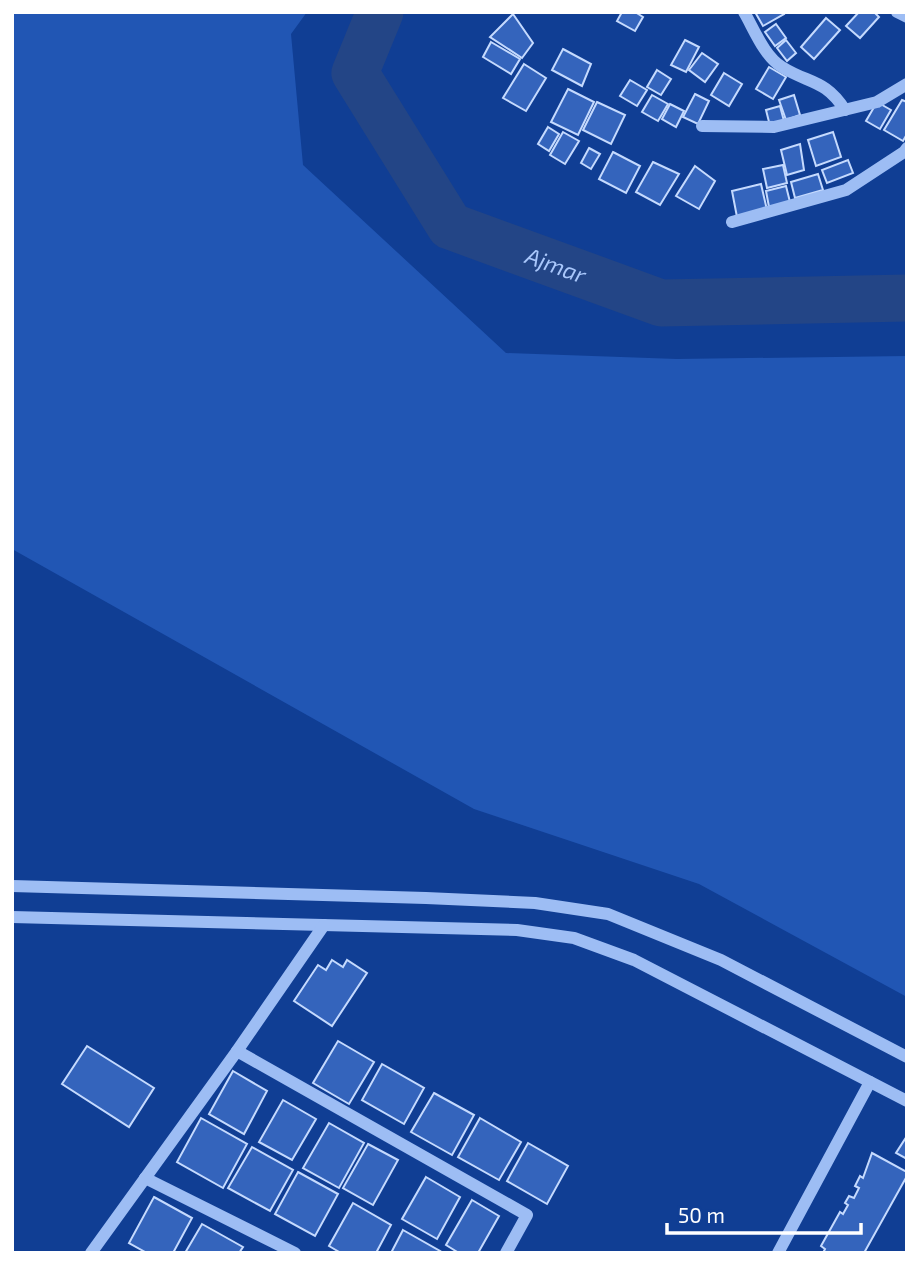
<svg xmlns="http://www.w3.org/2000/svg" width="919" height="1265" viewBox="0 0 919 1265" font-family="'Exo 2',sans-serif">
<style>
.green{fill:#2156b4}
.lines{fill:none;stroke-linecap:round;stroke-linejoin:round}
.river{stroke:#234586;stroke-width:47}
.building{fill:#3464bc;stroke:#c5dafe;stroke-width:2}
.minor{stroke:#9dbdf4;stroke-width:12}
.labels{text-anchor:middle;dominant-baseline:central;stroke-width:5;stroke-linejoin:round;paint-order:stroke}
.water-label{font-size:23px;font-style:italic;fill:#a9c7fb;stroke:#103e94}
</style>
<rect width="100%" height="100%" fill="#103e94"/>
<polygon class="green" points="12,12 307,12 291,34 303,165 506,353 677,359 907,356 907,997 699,884 474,809 12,549"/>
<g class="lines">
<path class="river" id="s1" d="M380 12 355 73 450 226 661 303 907 298"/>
</g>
<g class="building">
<polygon points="622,12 635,12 643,17 635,31 617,21"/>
<polygon points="755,12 783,12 784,14 763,26"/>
<polygon points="859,12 874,12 879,17 860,38 846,26"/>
<polygon points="513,14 533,43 522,58 490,37"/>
<polygon points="826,18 840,30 814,59 801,47"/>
<polygon points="776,24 786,38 775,46 765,32"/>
<polygon points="685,40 699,47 686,72 671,65"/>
<polygon points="786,40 796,53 787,61 777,48"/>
<polygon points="491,42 520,59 511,74 483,57"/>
<polygon points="563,49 591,64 582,86 552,70"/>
<polygon points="702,53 718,64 705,82 689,70"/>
<polygon points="524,64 546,78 526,111 503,98"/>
<polygon points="769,67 786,77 773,99 756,89"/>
<polygon points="657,70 671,79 661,95 647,87"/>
<polygon points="724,73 742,84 729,106 711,95"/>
<polygon points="630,80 647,90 637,106 620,96"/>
<polygon points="568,89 594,102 578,135 551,122"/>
<polygon points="695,94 709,101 698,124 683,117"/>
<polygon points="652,95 668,104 658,121 642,112"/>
<polygon points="794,95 800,115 786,120 779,100"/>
<polygon points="902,100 907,102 907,134 903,141 884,130"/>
<polygon points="597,102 625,115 611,144 583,130"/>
<polygon points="877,102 891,110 880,129 866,121"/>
<polygon points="670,104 684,111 676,127 662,119"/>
<polygon points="780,106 784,121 770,126 766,110"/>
<polygon points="548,127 559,134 549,151 538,144"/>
<polygon points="563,132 579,141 565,164 550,155"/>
<polygon points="833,132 841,157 816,166 808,140"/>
<polygon points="800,144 804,170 787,175 781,150"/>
<polygon points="589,148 600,154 591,169 581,163"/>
<polygon points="613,152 640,166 626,193 599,179"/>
<polygon points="848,160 853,173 827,183 822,170"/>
<polygon points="653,162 679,174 660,205 636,192"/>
<polygon points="783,165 787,183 767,188 763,169"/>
<polygon points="695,166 715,181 699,209 676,196"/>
<polygon points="818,174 823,190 795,198 791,182"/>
<polygon points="761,184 767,210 737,217 732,191"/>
<polygon points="786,186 790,202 769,207 766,191"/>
<polygon points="332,960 343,967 347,960 367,973 332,1026 294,1001 318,965 326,970"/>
<polygon points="338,1041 374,1062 349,1104 313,1083"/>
<polygon points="87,1046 154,1088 129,1127 62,1084"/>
<polygon points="382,1064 424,1088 404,1124 362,1100"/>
<polygon points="233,1071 267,1091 244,1134 209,1114"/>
<polygon points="434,1093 474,1115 452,1155 411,1132"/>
<polygon points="283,1100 316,1119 292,1160 259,1142"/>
<polygon points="201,1118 247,1144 223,1188 177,1162"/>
<polygon points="480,1118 521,1142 499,1180 458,1157"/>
<polygon points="329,1123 364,1143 339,1188 303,1168"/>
<polygon points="907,1136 907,1159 896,1153"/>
<polygon points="528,1143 568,1166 547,1204 507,1181"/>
<polygon points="368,1144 398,1160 373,1205 343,1188"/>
<polygon points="252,1147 293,1170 270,1211 228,1188"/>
<polygon points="872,1153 907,1172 907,1176 864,1253 823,1253 825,1249 821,1246 840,1212 843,1214 848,1205 845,1203 849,1196 854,1198 859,1188 855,1186 860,1176 863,1178"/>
<polygon points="298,1172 338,1194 315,1236 275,1214"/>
<polygon points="426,1177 460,1197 437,1239 402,1219"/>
<polygon points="154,1197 192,1218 173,1253 147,1253 129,1243"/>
<polygon points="472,1200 499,1216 478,1253 459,1253 446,1245"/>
<polygon points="353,1203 391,1225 376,1253 341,1253 329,1246"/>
<polygon points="202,1224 243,1247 239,1253 185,1253"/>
<polygon points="403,1230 440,1251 438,1253 391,1253"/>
</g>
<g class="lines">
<g class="minor">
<path d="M744 12C754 29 764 56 782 67 809 84 825 79 845 110"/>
<polyline points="897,12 907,17"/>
<polyline points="702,126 774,127 877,102 907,84"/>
<polyline points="732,222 846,190 904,152 907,148"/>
<polyline points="12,886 426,898 535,903 608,914 721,960 907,1057"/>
<polyline points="12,917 517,930 574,938 634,960 907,1101"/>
<polyline points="237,1051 324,925"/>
<polyline points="145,1178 295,1253"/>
<polyline points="91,1253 237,1051 527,1215 506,1253"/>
<polyline points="778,1253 870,1082"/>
</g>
</g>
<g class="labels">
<g class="water-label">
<text stroke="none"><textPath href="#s1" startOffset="359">Ajmar</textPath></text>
</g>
</g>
<rect width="919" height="1265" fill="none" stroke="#ffffff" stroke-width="28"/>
<path d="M667 1223v10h194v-10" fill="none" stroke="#ffffff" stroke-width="3.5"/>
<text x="678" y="1223" font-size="21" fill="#ffffff" stroke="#103e94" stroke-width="5" paint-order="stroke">50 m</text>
</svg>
